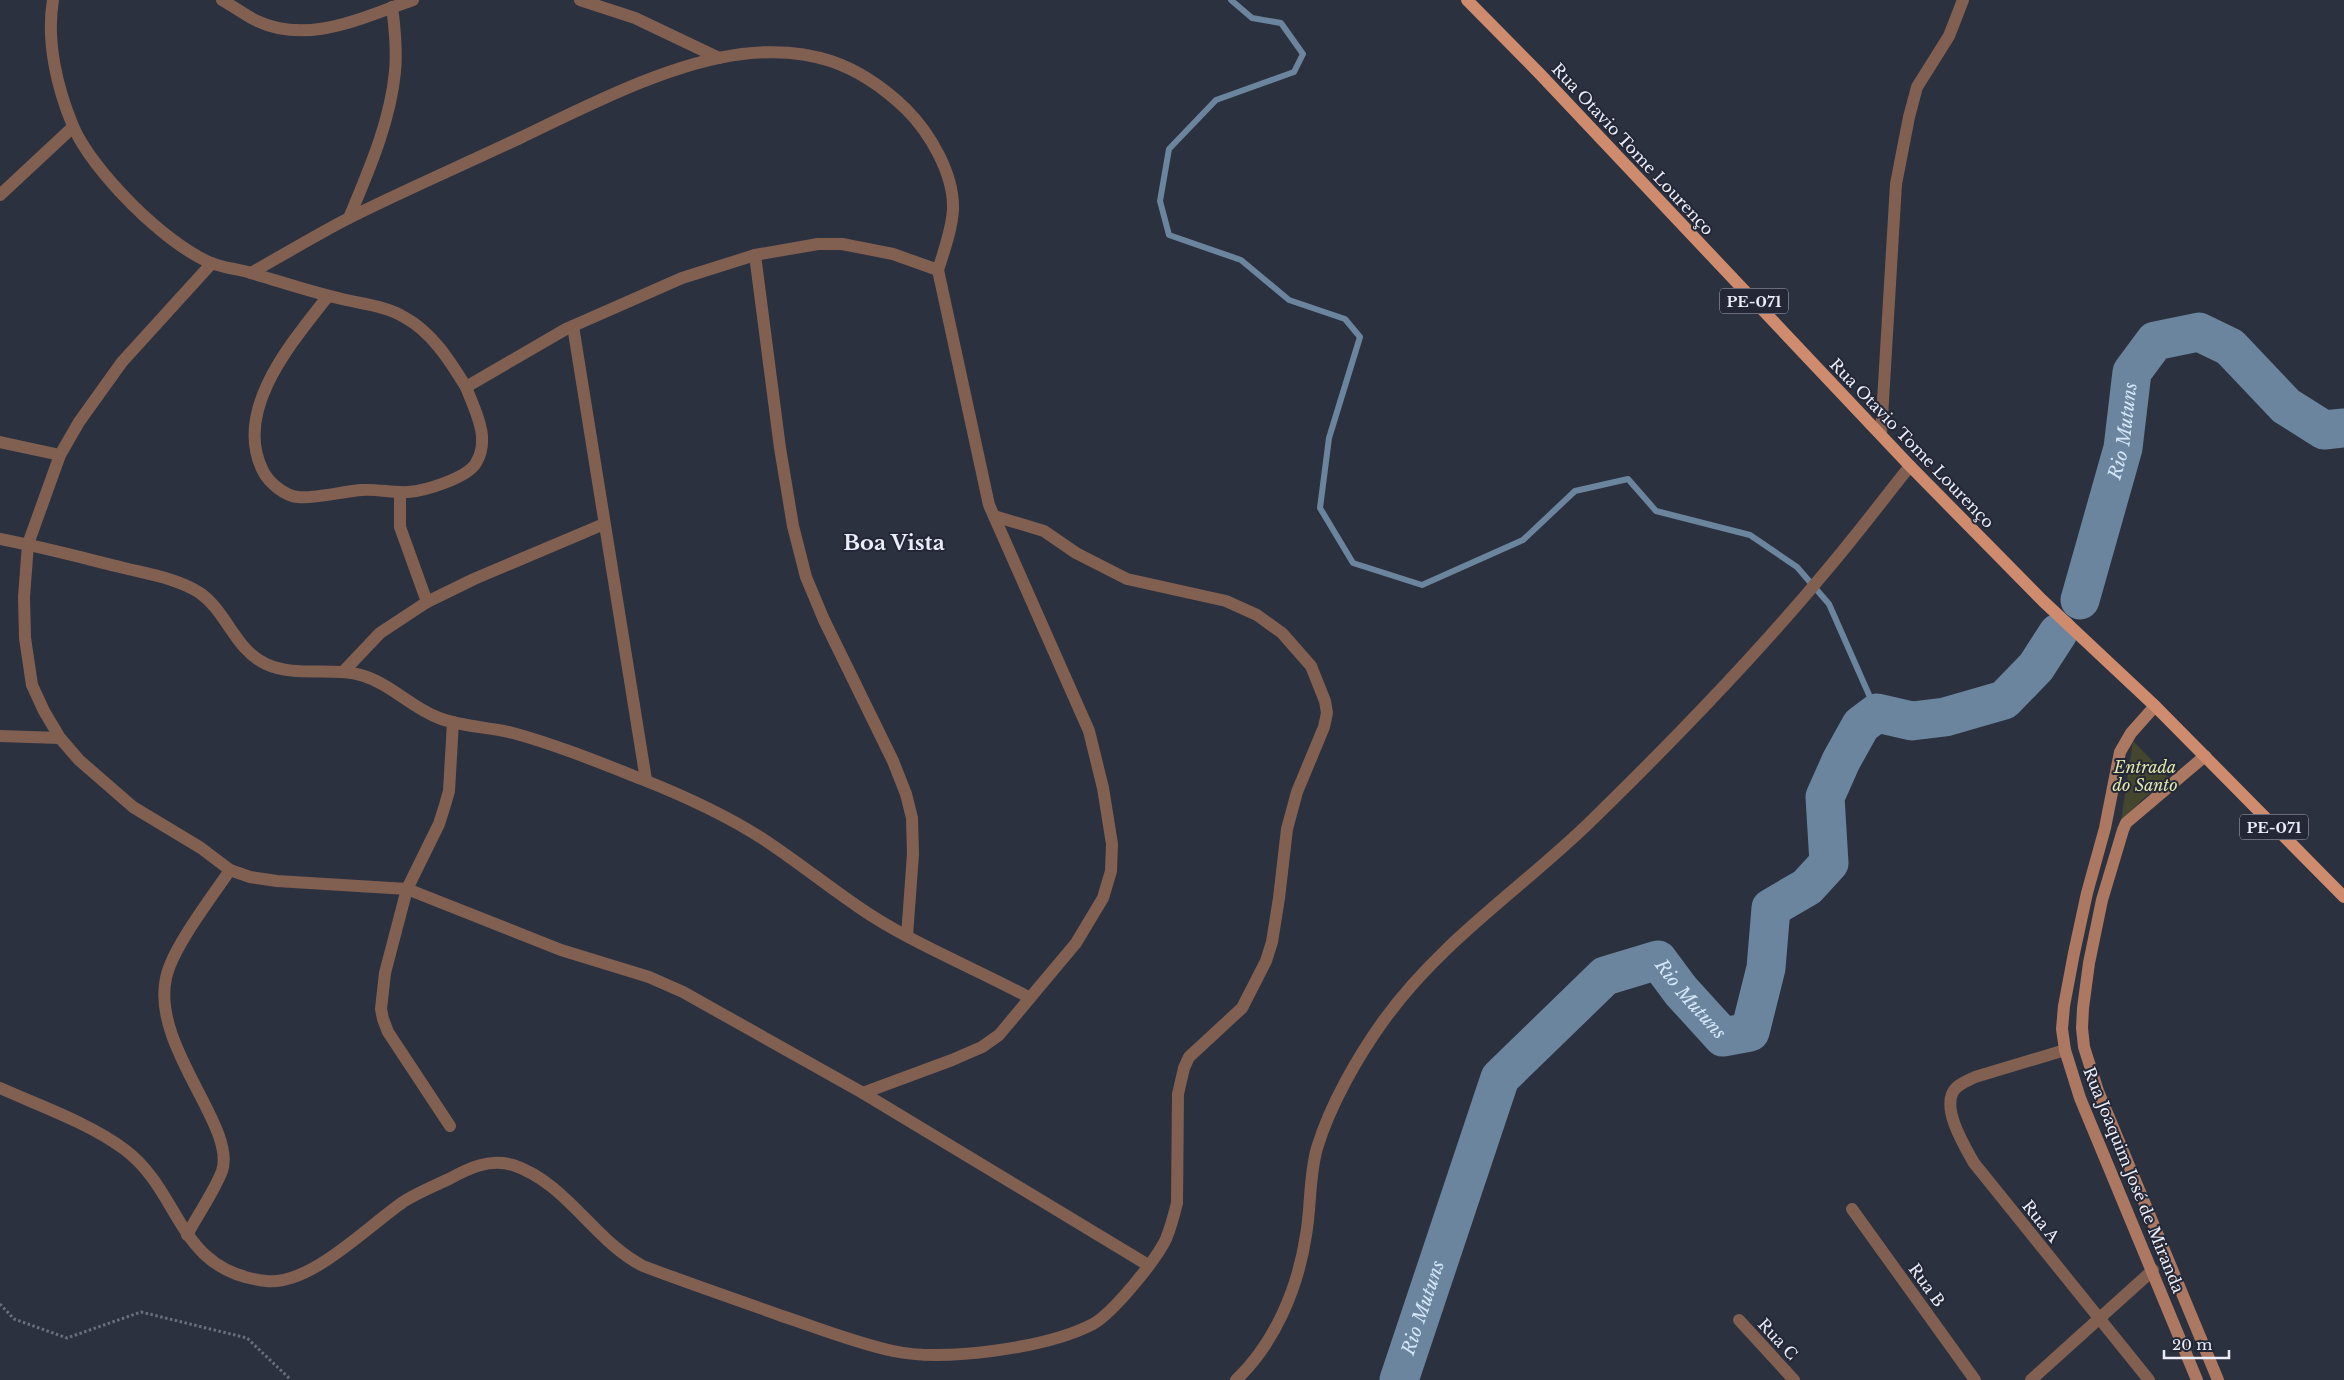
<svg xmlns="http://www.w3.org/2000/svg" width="2344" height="1380" viewBox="0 0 2344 1380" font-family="'Libre Baskerville',serif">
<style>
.green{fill:#44462e}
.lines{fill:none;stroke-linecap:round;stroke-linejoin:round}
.stream{stroke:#6a859d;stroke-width:6}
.river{stroke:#6a859d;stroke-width:39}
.path{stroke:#6a6f7c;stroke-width:3;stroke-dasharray:2.5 2.5;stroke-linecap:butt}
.street{stroke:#816051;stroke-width:12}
.secondary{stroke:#ac7861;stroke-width:12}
.primary{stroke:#ce8b6d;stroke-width:12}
.labels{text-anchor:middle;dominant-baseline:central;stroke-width:4;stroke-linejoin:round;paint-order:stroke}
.shield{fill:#232736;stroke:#afb2be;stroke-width:1}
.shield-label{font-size:15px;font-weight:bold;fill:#ebeef8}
.street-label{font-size:16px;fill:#ebeef8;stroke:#232736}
.park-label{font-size:16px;font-style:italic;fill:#e4e9ad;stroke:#232736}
.water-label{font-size:18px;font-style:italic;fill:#d4e7f9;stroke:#232736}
.district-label{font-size:21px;font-weight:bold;fill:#ebeef8;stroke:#232736}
</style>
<rect width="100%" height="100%" fill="#2c3140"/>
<polygon class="green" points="2133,741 2170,779 2145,797 2121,821"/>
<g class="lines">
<polyline class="stream" points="1231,0 1252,18 1281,23 1303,54 1294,72 1216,100 1169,149 1160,201 1169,235 1241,260 1289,300 1345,319 1360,337 1329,438 1320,508 1353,563 1422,585 1523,540 1575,491 1628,479 1656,511 1750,535 1797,567 1829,604 1877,713"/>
<g class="river">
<path id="s1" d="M2080 600 2123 448 2132 372 2155 341 2199 332 2230 347 2286 406 2324 430 2344 428"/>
<path id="s2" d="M1399 1380 1500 1078 1605 976 1658 960 1681 991 1723 1037 1750 1032 1766 968 1771 908 1807 887 1829 863 1825 797 1841 761 1861 725 1877 713 1912 721 1945 717 2004 700 2036 667 2058 633"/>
</g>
<polyline class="path" points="0,1304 14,1319 67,1338 141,1312 247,1338 291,1380"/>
<g class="street">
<path d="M53 0C46 41 57 88 73 126 92 171 165 244 211 263 224 268 238 269 251 273 282 282 311 292 342 299 362 304 386 306 404 317 432 332 450 361 466 387L566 329 682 278 755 255 818 244H842L893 254 938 270"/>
<path d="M222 0C233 6 243 14 255 20 309 46 362 17 413 0"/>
<polyline points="580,0 635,18 719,58"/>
<polyline points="0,195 73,127"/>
<path d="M349 218C368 172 390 123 395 72 397 50 395 29 392 7"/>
<polyline points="755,255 780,448 793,526 806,577 824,620 893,761 906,794 912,818 913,854 907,936"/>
<polyline points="212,263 122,362 79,422 60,455 28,544 24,597 25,638 32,685 44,711 60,738 79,760 133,807 201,848 230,870 250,877 277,881 407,889 561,950 649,977 683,992 863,1093 1148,1265"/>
<path d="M251 273C283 255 316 235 349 218 405 190 463 165 520 138 587 106 669 63 742 54 810 46 858 63 906 109 930 133 954 174 953 209 952 229 944 251 938 270L989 505 1089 731 1103 788 1112 844 1111 871 1103 898 1076 943 999 1035 982 1047 952 1060 863 1093"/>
<path d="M328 296C293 341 232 410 263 471 269 483 285 496 298 497 313 499 345 491 362 490 378 489 393 493 408 492 425 491 467 478 476 463 491 438 475 411 466 387"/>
<polyline points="573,326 646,780"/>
<polyline points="1881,434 1896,184 1909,117 1917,87 1949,36 1963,0"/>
<polyline points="0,442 60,455"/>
<polyline points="400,492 400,527 427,602"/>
<path d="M0 539C42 547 83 558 124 568 149 574 179 579 200 593 227 612 235 650 266 664 296 678 333 666 364 676 392 685 412 708 439 718 463 727 489 727 513 733 557 745 601 763 644 780 684 796 726 815 763 839 795 860 825 884 857 906 910 943 973 967 1030 998"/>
<polyline points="343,672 380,633 427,602 474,579 604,524"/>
<polyline points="0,736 60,738"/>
<path d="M2065 1050 1975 1077C1969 1080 1959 1084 1955 1089 1940 1107 1965 1147 1974 1163L2149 1380"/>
<path d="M0 1088C40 1106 89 1123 124 1149 183 1193 176 1271 266 1281 310 1286 367 1227 403 1202 417 1193 434 1186 449 1179 469 1168 490 1158 513 1165 567 1183 594 1241 643 1266 690 1284 738 1300 785 1317 821 1329 856 1343 893 1351 944 1362 1047 1348 1093 1324 1113 1313 1156 1260 1166 1239 1171 1227 1174 1215 1177 1203L1178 1094 1184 1068 1189 1057 1242 1008 1266 961 1272 942 1279 898 1287 829 1297 792 1324 727 1327 713 1325 701 1311 666 1282 633 1257 615 1226 601 1127 579 1076 553 1044 531 994 516"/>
<polyline points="450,1126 388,1032 383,1019 381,1009 385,973 407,889 439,824 445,805 449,791 453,722"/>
<polyline points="1852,1209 1975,1380"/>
<path d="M187 1235C197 1216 215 1190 222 1171 237 1127 151 1046 166 978 172 948 212 897 230 870"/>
<polyline points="1739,1320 1794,1380"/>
<path d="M1236 1380C1275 1343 1298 1288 1306 1235 1311 1207 1309 1176 1317 1148 1330 1105 1358 1056 1384 1020 1442 940 1521 889 1590 822 1672 742 1753 659 1826 571 1855 537 1882 501 1910 466"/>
<polyline points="2031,1380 2153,1270"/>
</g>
<g class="secondary">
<polyline points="2155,706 2131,733 2120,752 2105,828 2087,893 2074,953 2064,1006 2062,1029 2065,1050 2080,1098 2197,1380"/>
<polyline points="2205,756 2126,823 2123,830 2102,900 2089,963 2083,1008 2082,1028 2084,1047 2098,1091 2218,1380"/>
</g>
<polyline class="primary" points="1467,0 1539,73 1910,466 2043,601 2155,706 2344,897"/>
</g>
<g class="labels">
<g class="shield">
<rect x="1720" y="288.5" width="68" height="25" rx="4"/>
<rect x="2240" y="814.5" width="68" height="25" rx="4"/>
</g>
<g class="shield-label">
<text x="1754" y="301">PE-071</text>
<text x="2274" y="827">PE-071</text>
</g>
<g class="street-label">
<text transform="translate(1633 149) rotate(47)">Rua Otavio Tome Lourenço</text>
<text transform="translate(1912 443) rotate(46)">Rua Otavio Tome Lourenço</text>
<text transform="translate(2134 1180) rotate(68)">Rua Joaquim José de Miranda</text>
<text transform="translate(2041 1221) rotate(51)">Rua A</text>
<text transform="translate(1927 1285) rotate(54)">Rua B</text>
<text transform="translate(1778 1339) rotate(47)">Rua C</text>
</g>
<g class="park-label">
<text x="2145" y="767">Entrada<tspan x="2145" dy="18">do Santo</tspan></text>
</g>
<g class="water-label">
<text stroke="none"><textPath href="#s1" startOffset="175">Rio Mutuns</textPath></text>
<text stroke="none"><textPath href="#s2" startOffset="571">Rio Mutuns</textPath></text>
<text stroke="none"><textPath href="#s2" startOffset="76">Rio Mutuns</textPath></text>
</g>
<g class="district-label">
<text x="894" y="543">Boa Vista</text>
</g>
</g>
<path d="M2164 1350v8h65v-8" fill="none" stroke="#ebeef8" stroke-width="2.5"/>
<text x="2172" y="1350" font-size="15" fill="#ebeef8" stroke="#232736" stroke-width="4" paint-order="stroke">20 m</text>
</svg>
